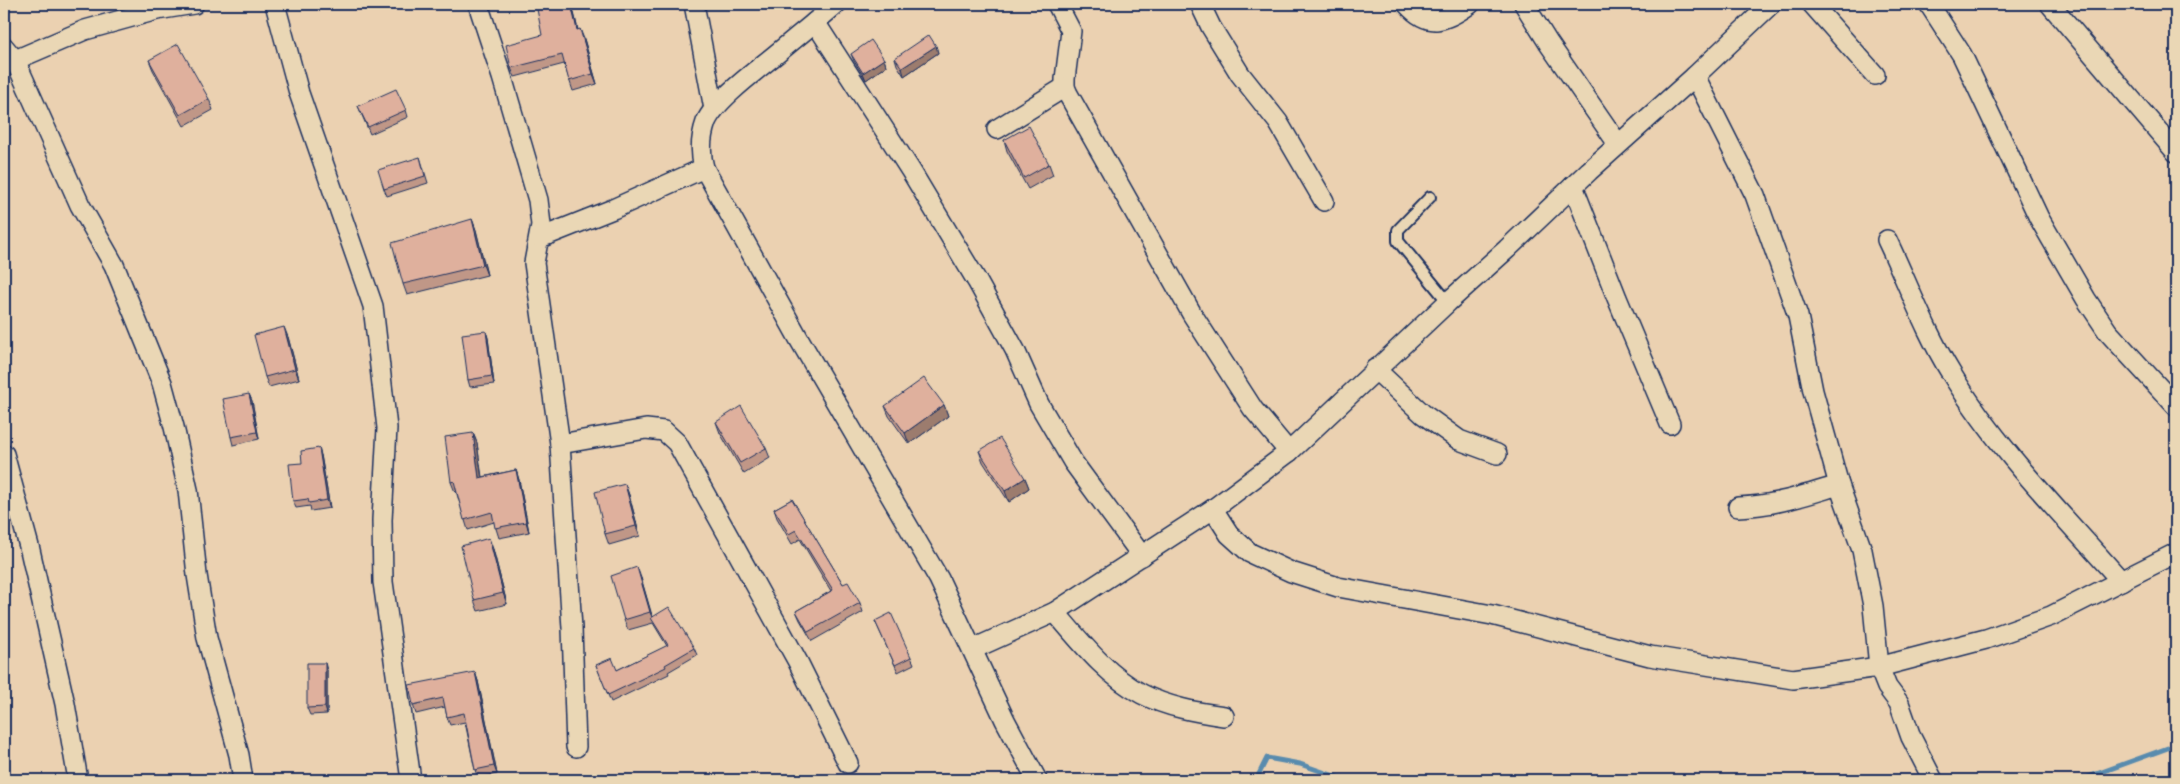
<svg xmlns="http://www.w3.org/2000/svg" width="2180" height="784" viewBox="0 0 2180 784" font-family="'Architects Daughter',sans-serif">
<style>
.lines{fill:none;stroke-linecap:round;stroke-linejoin:round}
.stream{stroke:#598bae;stroke-width:5}
.service-casing{stroke:#1b2f5e;stroke-width:14}
.minor-casing{stroke:#1b2f5e;stroke-width:22}
.service{stroke:#ead7b5;stroke-width:10}
.minor{stroke:#ead7b5;stroke-width:19}
.wall{fill:#c09787;stroke:#1b2f5e}
.shaded-wall{fill:#9c7b6e;stroke:#1b2f5e}
.building{fill:#dfb09d;stroke:#1b2f5e}
</style>
<rect width="100%" height="100%" fill="#ebd1b1"/>
<filter id="ink" filterUnits="userSpaceOnUse"><feTurbulence type="fractalNoise" baseFrequency=".02" numOctaves="2"/><feDisplacementMap in="SourceGraphic" scale="10" xChannelSelector="R" yChannelSelector="G"/><feConvolveMatrix kernelMatrix="1 2 1 2 8 2 1 2 1" color-interpolation-filters="sRGB"/></filter>
<g filter="url(#ink)">
<g class="lines">
<g class="stream">
<polyline points="1256,780 1267,758 1300,764 1346,780"/>
<polyline points="2080,780 2176,745"/>
</g>
<defs>
<polyline id="service" points="1430,197 1398,230 1398,241 1448,302"/>
<g id="minor">
<polyline points="275,4 299,93 373,306 387,428 382,520 383,582 411,780"/>
<polyline points="478,4 502,77 538,200 541,225 534,263 560,444 572,628 576,747"/>
<polyline points="694,4 714,109"/>
<path d="M836 4C818 20 799 35 780 51 761 67 715 100 706 122 701 136 700 153 704 168L799 339 939 579 1005 720 1037 780"/>
<polyline points="1057,4 1071,31 1065,79 1065,87 1068,94 1192,314 1253,409 1289,452"/>
<polyline points="1200,4 1211,27 1240,74 1278,122 1324,201"/>
<path d="M1407 4C1429 29 1446 21 1470 4"/>
<polyline points="1524,4 1549,44 1618,144"/>
<polyline points="1812,4 1875,75"/>
<polyline points="1929,4 1962,55 2039,218 2086,299 2108,332 2176,406"/>
<polyline points="2050,4 2176,152"/>
<polyline points="815,22 911,171 977,281 1015,350 1039,404 1073,462 1142,556"/>
<polyline points="4,47 15,60 80,205 114,265 162,383 174,427 188,490 197,575 207,638 239,755 243,780"/>
<polyline points="15,60 85,30 157,10 194,4"/>
<polyline points="1695,76 1755,195 1798,316 1813,391 1839,485 1862,550 1873,606 1879,667 1887,687 1899,703 1911,737 1933,780"/>
<polyline points="997,129 1065,87"/>
<polyline points="1573,186 1617,298 1670,424"/>
<polyline points="540,238 613,209 704,168"/>
<path d="M1887 240C1908 284 1925 331 1951 373 1997 449 2062 514 2121 581"/>
<polyline points="1375,369 1423,414 1459,440 1497,454"/>
<polyline points="560,444 646,429 664,431 677,443 798,662 848,763"/>
<polyline points="4,454 30,550 65,704 78,780"/>
<path d="M1738 507C1774 506 1805 495 1839 485"/>
<polyline points="1213,509 1229,534 1250,553 1291,572 1338,587 1492,615 1650,656 1793,679 1879,667 1986,639 2051,616 2176,553"/>
<path d="M1055 612C1080 641 1107 676 1142 694 1167 707 1196 712 1224 716"/>
<polyline points="973,649 1055,612 1213,509 1289,452 1448,302 1507,249 1589,171 1695,76 1771,4"/>
</g>
</defs>
<use href="#service" class="service-casing"/>
<use href="#minor" class="minor-casing"/>
<use href="#service" class="service"/>
<use href="#minor" class="minor"/>
</g>
<g class="wall">
<polygon points="572,4 578,30 584,39 597,84 573,91 564,64 515,77 511,68"/>
<polygon points="936,46 938,53 904,76 897,65 895,58"/>
<polygon points="851,54 884,59 886,66 866,80 854,61"/>
<polygon points="149,60 209,99 213,110 184,126 153,70"/>
<polygon points="358,106 406,110 408,117 370,134"/>
<polygon points="1004,140 1049,164 1053,175 1028,189 1007,151"/>
<polygon points="420,157 428,183 387,196 384,189"/>
<polygon points="472,219 476,230 487,275 407,295 403,284"/>
<polygon points="486,331 488,338 494,384 470,387 468,380"/>
<polygon points="288,337 299,379 269,387 265,377"/>
<polygon points="249,394 252,401 259,439 233,445 231,437"/>
<polygon points="944,405 948,416 909,444 889,416 885,406"/>
<polygon points="716,422 766,448 770,458 744,474 720,433"/>
<polygon points="473,433 477,443 482,477 516,470 519,480 529,532 499,538 494,522 468,530 456,491 455,492 451,482"/>
<polygon points="979,451 1025,478 1029,488 1009,502 983,462"/>
<polygon points="321,455 330,508 311,511 310,506 296,508 293,501 302,463"/>
<polygon points="625,484 629,495 640,536 609,545 605,534"/>
<polygon points="792,499 843,584 860,603 863,612 812,641 800,620 796,611 831,591 800,539 792,544 777,518 774,509"/>
<polygon points="493,549 507,604 478,611 474,600"/>
<polygon points="641,578 652,617 694,648 697,655 668,672 669,674 611,702 596,665 617,670 667,646 653,623 628,630 624,620"/>
<polygon points="875,621 911,657 914,664 898,672"/>
<polygon points="327,670 327,714 310,715 307,708"/>
<polygon points="475,672 478,681 497,774 478,778 475,770 465,722 450,725 447,717 445,707 416,714 413,705"/>
</g>
<g class="shaded-wall">
<polygon points="571,4 572,4 580,40 577,30"/>
<polygon points="580,29 584,39 597,84 593,74"/>
<polygon points="936,46 938,53 904,76 902,68"/>
<polygon points="884,59 886,66 866,80 863,73"/>
<polygon points="472,219 476,230 487,275 483,265"/>
<polygon points="284,327 288,337 299,379 295,369"/>
<polygon points="486,331 488,338 494,384 492,376"/>
<polygon points="249,394 252,401 259,439 257,432"/>
<polygon points="944,405 948,416 909,444 905,433"/>
<polygon points="473,433 477,443 483,488 479,478"/>
<polygon points="319,448 321,455 330,508 327,500"/>
<polygon points="516,470 519,480 529,532 526,522"/>
<polygon points="1025,478 1029,488 1009,502 1005,491"/>
<polygon points="625,484 629,495 640,536 636,526"/>
<polygon points="489,538 493,549 507,604 503,593"/>
<polygon points="637,567 641,578 654,622 650,612"/>
<polygon points="325,663 327,670 327,714 325,707"/>
<polygon points="475,672 478,681 497,774 494,766"/>
</g>
<g class="building">
<polygon points="536,4 571,4 577,30 580,29 593,74 569,81 562,55 511,68 506,45 542,35"/>
<polygon points="929,35 936,46 902,68 895,58"/>
<polygon points="871,40 884,59 863,73 851,54"/>
<polygon points="178,44 209,99 180,115 149,60"/>
<polygon points="396,89 406,110 368,127 358,106"/>
<polygon points="1029,126 1049,164 1024,178 1004,140"/>
<polygon points="420,157 425,176 384,189 378,170"/>
<polygon points="472,219 483,265 403,284 392,243"/>
<polygon points="284,327 295,369 265,377 254,335"/>
<polygon points="486,331 492,376 468,380 462,334"/>
<polygon points="924,378 944,405 905,433 885,406"/>
<polygon points="249,394 257,432 231,437 223,399"/>
<polygon points="741,406 766,448 740,463 716,422"/>
<polygon points="473,433 479,478 516,470 526,522 495,528 492,512 464,520 454,481 451,482 445,437"/>
<polygon points="1000,438 1025,478 1005,491 979,451"/>
<polygon points="319,448 327,500 309,503 308,499 293,501 289,464 302,463 301,451"/>
<polygon points="625,484 636,526 605,534 595,492"/>
<polygon points="792,499 843,584 848,582 860,603 808,632 796,611 833,590 796,530 789,534 774,509"/>
<polygon points="489,538 503,593 474,600 461,546"/>
<polygon points="637,567 650,612 624,620 611,576"/>
<polygon points="669,607 694,648 665,665 666,667 608,695 596,665 612,658 617,670 668,645 651,618"/>
<polygon points="891,613 911,657 895,665 875,621"/>
<polygon points="307,663 325,663 325,707 307,708"/>
<polygon points="475,672 494,766 475,770 464,713 447,717 443,698 413,705 409,685"/>
</g>
</g>
<rect width="2180" height="784" fill="none" stroke="#ead7b5" stroke-width="20"/>
<rect x="10" y="10" width="2160" height="764" fill="none" stroke="#1b2f5e" stroke-width="2" filter="url(#ink)"/>
</svg>
